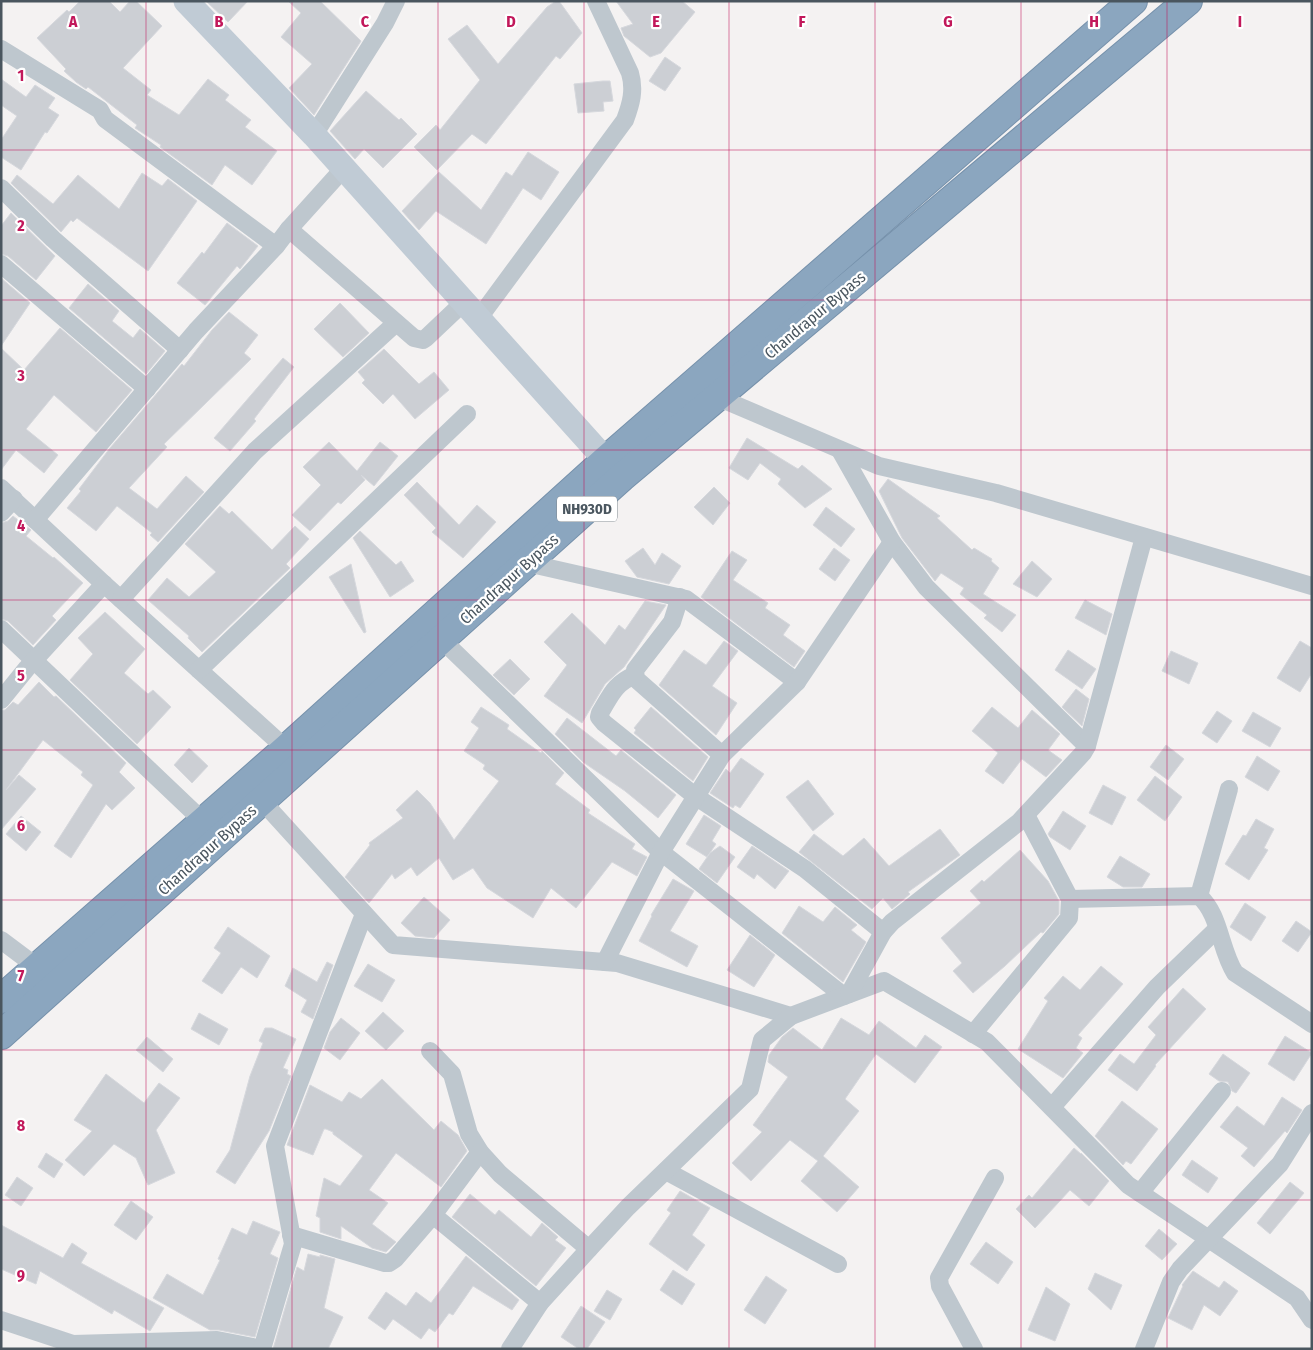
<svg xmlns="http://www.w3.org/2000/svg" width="1313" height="1350" viewBox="0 0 1313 1350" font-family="'Fira Sans Condensed',sans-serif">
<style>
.building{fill:#cccfd4;stroke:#d6d8dd}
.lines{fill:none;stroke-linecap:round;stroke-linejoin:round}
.highway-casing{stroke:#7691ab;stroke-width:30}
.street{stroke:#bec7ce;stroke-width:18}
.secondary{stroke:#c0cbd5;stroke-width:25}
.highway{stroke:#8ba6bf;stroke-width:28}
.grid{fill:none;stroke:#c2185b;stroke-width:1;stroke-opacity:0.55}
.labels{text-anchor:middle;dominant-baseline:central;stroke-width:4.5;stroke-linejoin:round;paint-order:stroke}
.shield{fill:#fff;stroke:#80898f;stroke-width:1}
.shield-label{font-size:15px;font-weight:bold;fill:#4a565f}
.street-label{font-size:16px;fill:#4a565f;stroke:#fff}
.grid-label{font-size:16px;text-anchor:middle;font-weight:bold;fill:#c2185b;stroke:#fff;stroke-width:4.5;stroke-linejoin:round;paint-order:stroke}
</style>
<rect width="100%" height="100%" fill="#f4f2f2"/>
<g class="building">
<polygon points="80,1 109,1 120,12 130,1 136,1 162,26 123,68 151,90 147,95 179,115 208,79 229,95 225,100 251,120 245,127 277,151 252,185 225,165 212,185 160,147 161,145 135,128 137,125 88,87 86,89 76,82 64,71 66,69 37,38 67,10 69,12"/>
<polygon points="206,1 248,1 228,22"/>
<polygon points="288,1 320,1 361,41 314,115 289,88 312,64 281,37 301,13"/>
<polygon points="556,1 559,1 582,33 560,59 556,56 486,144 472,134 437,170 414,147 436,125 440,130 480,80 448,39 467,25 498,64 547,7"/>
<polygon points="616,1 682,1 695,12 661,53 650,57 624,36 621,28 633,24"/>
<polygon points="665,57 681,68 665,91 649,81"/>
<polygon points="1,79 26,97 35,85 55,98 48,108 59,115 47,133 45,132 21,170 1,157 1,140 17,116 1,105"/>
<polygon points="603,81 610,81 613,101 603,102 604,111 578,113 574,84"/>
<polygon points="366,91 399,120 401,118 417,134 383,168 364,149 355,159 330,131"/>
<polygon points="528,152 559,172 541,200 523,188 486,244 436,211 419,230 402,211 439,172 481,210 506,172 512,176"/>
<polygon points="142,173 162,186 168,179 197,201 148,271 77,218 73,222 71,220 61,232 11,183 17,175 53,204 78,175 119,209"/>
<polygon points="11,213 55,256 36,280 8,256 1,254 1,226"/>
<polygon points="227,223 258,246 240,269 237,266 205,305 177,283 202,252 204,254"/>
<polygon points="1,278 30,303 1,346"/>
<polygon points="88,284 119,311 112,321 133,338 140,329 165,351 146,374 69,308"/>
<polygon points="340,303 369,333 343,357 314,329"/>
<polygon points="229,312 258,335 244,353 251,359 164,444 167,447 129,488 157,509 186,476 204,492 158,542 150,535 152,533 117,506 96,531 67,508 81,491 79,489 110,448 182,364 184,366 212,330"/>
<polygon points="60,328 132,390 96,432 54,395 26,429 58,455 44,473 16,450 1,470 1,348 24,370"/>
<polygon points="384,349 419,384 434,372 449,390 415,419 393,394 383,404 362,383 365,380 358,372"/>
<polygon points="283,358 294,367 254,419 256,421 230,451 214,438"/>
<polygon points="747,438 798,469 802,465 832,489 805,508 778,484 781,479 760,463 748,480 729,468"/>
<polygon points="329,442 357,471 380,442 398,456 374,486 361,475 365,480 341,504 338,502 310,531 292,515 321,485 303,467"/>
<polygon points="888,479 940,516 937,518 972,550 974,548 992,559 991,561 999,568 983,594 1016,615 1002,632 984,618 987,615 960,594 964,588 941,573 935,581 902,538 879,491"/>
<polygon points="417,482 459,525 477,505 496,522 463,558 432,532 436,528 404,495"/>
<polygon points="714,487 730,503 713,525 694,507"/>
<polygon points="220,506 229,514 232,511 272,550 295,526 309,539 286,564 290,568 202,652 188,638 189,636 148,600 167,578 189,597 216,572 185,544"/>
<polygon points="826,507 855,529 841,547 813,525"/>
<polygon points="13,516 31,530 26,536 53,558 54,557 83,583 52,616 56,620 33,645 8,621 1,619 1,523 8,521"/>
<polygon points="360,531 396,565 401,561 414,581 390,597 353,538"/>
<polygon points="643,548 655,565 662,553 681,566 669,584 637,577 625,561"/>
<polygon points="834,548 850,560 835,581 819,569"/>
<polygon points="732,551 747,560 733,580 768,603 765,608 790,625 783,635 805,651 794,667 701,597"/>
<polygon points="1032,561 1052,579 1037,597 1013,584"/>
<polygon points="351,564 366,632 364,633 329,577"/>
<polygon points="1085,600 1112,614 1106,635 1075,618"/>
<polygon points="645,601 666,605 624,667 605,684 582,723 544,696 567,665 544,642 572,613 605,645 619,625 625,630"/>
<polygon points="105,612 145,649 124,673 148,694 153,690 171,707 137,744 70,680 93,654 78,638"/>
<polygon points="724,641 738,651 712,686 737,703 716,735 659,685 684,650 706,665"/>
<polygon points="1300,641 1312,648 1312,673 1300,692 1277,678"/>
<polygon points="1068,650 1096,669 1082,689 1055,670"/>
<polygon points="1171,651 1198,663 1189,684 1162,671"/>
<polygon points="510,659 530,679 514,695 493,675"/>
<polygon points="39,682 54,697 56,696 126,763 119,772 135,788 112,810 106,804 71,858 54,846 93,785 81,775 83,772 43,740 6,790 19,775 36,789 1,830 1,710 5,710 13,702 18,705"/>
<polygon points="1076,689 1089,699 1082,726 1062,707"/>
<polygon points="481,707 509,725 507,729 541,753 542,751 564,773 555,784 590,810 588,813 635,844 632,849 647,857 637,876 612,862 576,908 551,888 533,918 487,888 473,868 453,880 439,858 417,876 411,867 395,879 392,874 369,903 368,902 345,877 370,845 369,843 403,818 396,810 417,790 430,803 454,840 499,781 483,769 485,765 464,751 479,728 471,722"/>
<polygon points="651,707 708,757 693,781 634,733 636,730 634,728"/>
<polygon points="992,707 1018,728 1032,710 1060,734 1048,750 1062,760 1046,777 1022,759 1003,784 985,771 998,753 972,731"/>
<polygon points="1217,711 1232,721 1217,743 1202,733"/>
<polygon points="1253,712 1281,728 1270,747 1242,731"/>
<polygon points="567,718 616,756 621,750 676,795 658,818 625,791 583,762 555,734"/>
<polygon points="1166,745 1184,759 1168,780 1150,767"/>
<polygon points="189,748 208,766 192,783 174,765"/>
<polygon points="1257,756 1280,771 1268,791 1245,777"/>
<polygon points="741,758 764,774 740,808 735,805 733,808 710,793 726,769 730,773"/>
<polygon points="1155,776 1182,797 1165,821 1137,800"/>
<polygon points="808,780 834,814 813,831 786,797"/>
<polygon points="1103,785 1126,797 1112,825 1089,813"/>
<polygon points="1063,811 1086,826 1070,850 1050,837 1048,834"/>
<polygon points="704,815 721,826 712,841 716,844 707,857 686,844"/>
<polygon points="21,816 41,832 26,851 6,834"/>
<polygon points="1256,819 1274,829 1264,848 1268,850 1249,880 1225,864 1243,835 1246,836"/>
<polygon points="940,829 960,855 908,892 910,894 892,909 883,898 872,909 799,852 814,834 843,856 864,838 889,866"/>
<polygon points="720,846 735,857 717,883 699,869 710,853"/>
<polygon points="752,846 789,871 775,889 757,874 754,879 737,867"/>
<polygon points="1020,850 1048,881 1059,901 1059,914 1043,933 1041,932 1005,966 973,993 953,971 962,963 941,938 981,903 970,891 982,880 984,882"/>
<polygon points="1120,856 1150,874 1142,887 1123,887 1107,877"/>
<polygon points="673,879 694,891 670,931 698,946 687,967 639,941 652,916 651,915"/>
<polygon points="424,897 450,920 434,938 415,936 401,923"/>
<polygon points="1245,903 1266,917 1251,941 1230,927"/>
<polygon points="799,906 823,922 835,907 857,925 851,930 866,942 843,982 782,933"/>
<polygon points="1296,921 1312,932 1298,952 1282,941"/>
<polygon points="228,927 270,956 257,978 241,967 222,994 202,981 221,953 214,948"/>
<polygon points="750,935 775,955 754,987 727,970"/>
<polygon points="327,962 333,965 313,1019 301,1012 307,1000 285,986 293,968 317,982"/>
<polygon points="368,964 395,980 382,1002 354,986"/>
<polygon points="1101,966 1123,984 1078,1035 1082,1038 1076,1048 1083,1053 1063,1078 1018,1049 1048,1001 1044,998 1063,976 1080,990"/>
<polygon points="1183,988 1206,1009 1155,1065 1156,1066 1137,1091 1108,1070 1120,1054 1134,1064 1156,1035 1148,1027"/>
<polygon points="383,1012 404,1031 386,1050 365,1031"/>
<polygon points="199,1013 228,1029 219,1045 191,1029"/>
<polygon points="341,1018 360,1033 340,1060 324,1048 330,1032"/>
<polygon points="841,1018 869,1035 879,1021 916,1048 925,1035 942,1047 915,1083 876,1054 845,1099 859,1111 823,1156 859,1187 837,1212 801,1181 818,1161 790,1140 751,1181 732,1163 762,1132 753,1125 788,1077 768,1062 769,1055 782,1037 793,1028 822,1050"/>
<polygon points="265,1028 272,1028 296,1039 283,1068 288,1070 287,1074 291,1076 269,1131 235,1184 216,1172 230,1150 250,1076 263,1043 259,1041"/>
<polygon points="1285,1036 1312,1053 1294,1081 1268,1064"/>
<polygon points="147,1037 173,1059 163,1072 136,1050"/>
<polygon points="1223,1054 1250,1073 1236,1093 1232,1091 1228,1082 1219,1081 1209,1074"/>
<polygon points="106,1074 144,1103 159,1083 180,1098 156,1130 175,1173 148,1185 136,1158 114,1144 84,1176 65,1160 92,1131 74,1120"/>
<polygon points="382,1079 434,1130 441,1121 458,1135 467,1151 441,1187 396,1153 369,1190 388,1203 372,1224 396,1242 386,1252 372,1248 341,1226 341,1239 320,1232 320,1218 316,1216 324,1178 340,1186 363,1156 333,1134 333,1132 326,1129 324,1129 313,1155 287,1145 310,1085 342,1102 349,1092 361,1099"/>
<polygon points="1282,1097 1302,1110 1287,1133 1285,1131 1254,1167 1241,1156 1248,1148 1220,1127 1237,1106 1264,1126"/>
<polygon points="1122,1101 1158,1129 1131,1164 1126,1161 1123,1165 1095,1136"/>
<polygon points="1074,1148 1081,1154 1081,1153 1109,1181 1089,1206 1070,1190 1035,1228 1016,1209 1029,1195 1032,1198"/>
<polygon points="46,1153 63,1164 54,1178 38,1167"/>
<polygon points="1192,1160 1218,1178 1208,1193 1182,1175"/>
<polygon points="17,1177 33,1188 21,1206 5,1195"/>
<polygon points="1290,1182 1304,1193 1270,1234 1257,1223"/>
<polygon points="680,1191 710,1208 692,1235 705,1245 687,1271 649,1244 671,1213 667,1210"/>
<polygon points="470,1194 495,1215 499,1210 531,1237 542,1223 558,1237 555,1240 566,1248 536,1286 452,1217"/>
<polygon points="131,1201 153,1217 136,1240 114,1225"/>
<polygon points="253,1221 280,1232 270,1254 278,1258 255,1337 219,1330 210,1330 153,1298 167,1274 203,1295 220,1260 218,1259 232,1228 247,1235"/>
<polygon points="1,1225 63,1258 72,1243 87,1253 81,1263 164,1308 150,1331 114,1310 112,1314 40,1271 36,1284 1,1269"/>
<polygon points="1159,1229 1177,1244 1162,1260 1145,1246"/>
<polygon points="986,1242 1013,1262 998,1284 970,1264"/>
<polygon points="308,1254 320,1257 320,1255 335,1259 324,1308 343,1317 328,1349 273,1349 297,1267 304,1271"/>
<polygon points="466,1256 519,1300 512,1310 473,1286 453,1315 449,1313 435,1332 429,1328 421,1339 393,1319 385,1330 368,1318 386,1292 406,1306 416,1292 431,1303"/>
<polygon points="673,1270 695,1284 682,1305 660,1290"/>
<polygon points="1193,1271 1219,1288 1224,1281 1238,1291 1220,1316 1204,1305 1192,1330 1168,1318 1183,1286 1182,1285"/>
<polygon points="1095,1273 1122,1285 1111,1310 1088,1289"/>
<polygon points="766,1276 787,1290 765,1324 744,1310"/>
<polygon points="1046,1287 1070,1304 1055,1341 1028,1330"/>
<polygon points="607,1290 622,1299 610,1320 594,1311"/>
<polygon points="581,1306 605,1322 587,1349 579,1349 561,1337"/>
</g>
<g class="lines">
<defs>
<g id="highway">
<polyline points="1,999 286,749 606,460 1133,1"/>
<polyline points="1,1035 622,477 1188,1"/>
</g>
</defs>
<use href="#highway" class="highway-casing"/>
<g class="street">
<polyline points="1,49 100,110 105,119 276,246"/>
<polyline points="314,135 385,23 396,1"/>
<polyline points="1,188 53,239 180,350"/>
<polyline points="289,229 414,338 423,340 426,338 464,302"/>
<polyline points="1,264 147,389"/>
<path d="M479 318 625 120C631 104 635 90 630 73L596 1"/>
<polyline points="717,397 879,466 996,493 1312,586"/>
<polyline points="840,450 892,542 926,587 1087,746"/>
<polyline points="1,488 104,584 293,755"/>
<polyline points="1,513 14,499"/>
<polyline points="35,520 196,331 276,246 289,229 344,168"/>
<polyline points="527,563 686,599 797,682"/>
<polyline points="680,597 672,622 635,670 636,679 722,755"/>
<polyline points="121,599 255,451 396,323"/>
<polyline points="1,629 204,822"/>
<polyline points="441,639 661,852 844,996"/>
<polyline points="199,670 467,414"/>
<path d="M635 675C614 684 611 695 600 713L599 717 604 723 695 796 805 869 883 932"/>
<polyline points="1,700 27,668 104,584"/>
<polyline points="262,801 393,945 617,963 791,1016 884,981 987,1042 1128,1185 1297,1298 1312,1320"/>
<polyline points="1199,896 1229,789"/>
<path d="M1070 899 1199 896C1220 914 1220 950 1235 973L1312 1024"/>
<polyline points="1,940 37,967"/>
<polyline points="605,962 661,852 722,755 797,682 892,542"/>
<polyline points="849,994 883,932 892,922 1019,822 1083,753 1087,746 1144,537"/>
<polyline points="973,1034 1069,918 1070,899 1026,815"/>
<polyline points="430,1051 452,1074 469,1134 480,1152 500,1174 589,1249"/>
<polyline points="1052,1107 1157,987 1217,929"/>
<polyline points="666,1171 838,1264"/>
<polyline points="1140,1193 1222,1091"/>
<polyline points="433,1215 540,1303"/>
<polyline points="291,1235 385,1263 389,1263 395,1259 433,1215 480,1152"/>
<polyline points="1,1320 73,1344 217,1340 262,1349"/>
<polyline points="262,1349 293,1244 275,1146 364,914"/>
<polyline points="510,1349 540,1303 589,1249 628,1207 750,1089 762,1040 791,1016"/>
<polyline points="974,1349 940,1286 939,1278 995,1178"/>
<polyline points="1144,1349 1171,1282 1180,1269 1280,1164 1312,1113"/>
</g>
<polyline class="secondary" points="186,1 314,135 620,476"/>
<use href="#highway" class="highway"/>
</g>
<path class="grid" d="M146 1V1349M292 1V1349M438 1V1349M584 1V1349M729 1V1349M875 1V1349M1021 1V1349M1167 1V1349M1 150H1312M1 300H1312M1 450H1312M1 600H1312M1 750H1312M1 900H1312M1 1050H1312M1 1200H1312"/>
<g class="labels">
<rect class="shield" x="557" y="496.5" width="60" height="25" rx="4"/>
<g class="shield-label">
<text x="587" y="509">NH930D</text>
</g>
<g class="street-label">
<text transform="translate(815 315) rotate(-40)">Chandrapur Bypass</text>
<text transform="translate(509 579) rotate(-42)">Chandrapur Bypass</text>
<text transform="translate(207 850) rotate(-42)">Chandrapur Bypass</text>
</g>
</g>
<g class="grid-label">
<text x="73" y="27">A</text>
<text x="219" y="27">B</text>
<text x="365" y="27">C</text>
<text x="511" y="27">D</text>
<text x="656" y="27">E</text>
<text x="802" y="27">F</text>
<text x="948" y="27">G</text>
<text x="1094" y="27">H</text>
<text x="1240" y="27">I</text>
<text x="21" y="81">1</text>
<text x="21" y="231">2</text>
<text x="21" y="381">3</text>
<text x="21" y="531">4</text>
<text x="21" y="681">5</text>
<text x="21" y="831">6</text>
<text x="21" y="981">7</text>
<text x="21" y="1131">8</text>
<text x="21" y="1281">9</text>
</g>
<rect width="1313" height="1350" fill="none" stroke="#4a565f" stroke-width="5"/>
</svg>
